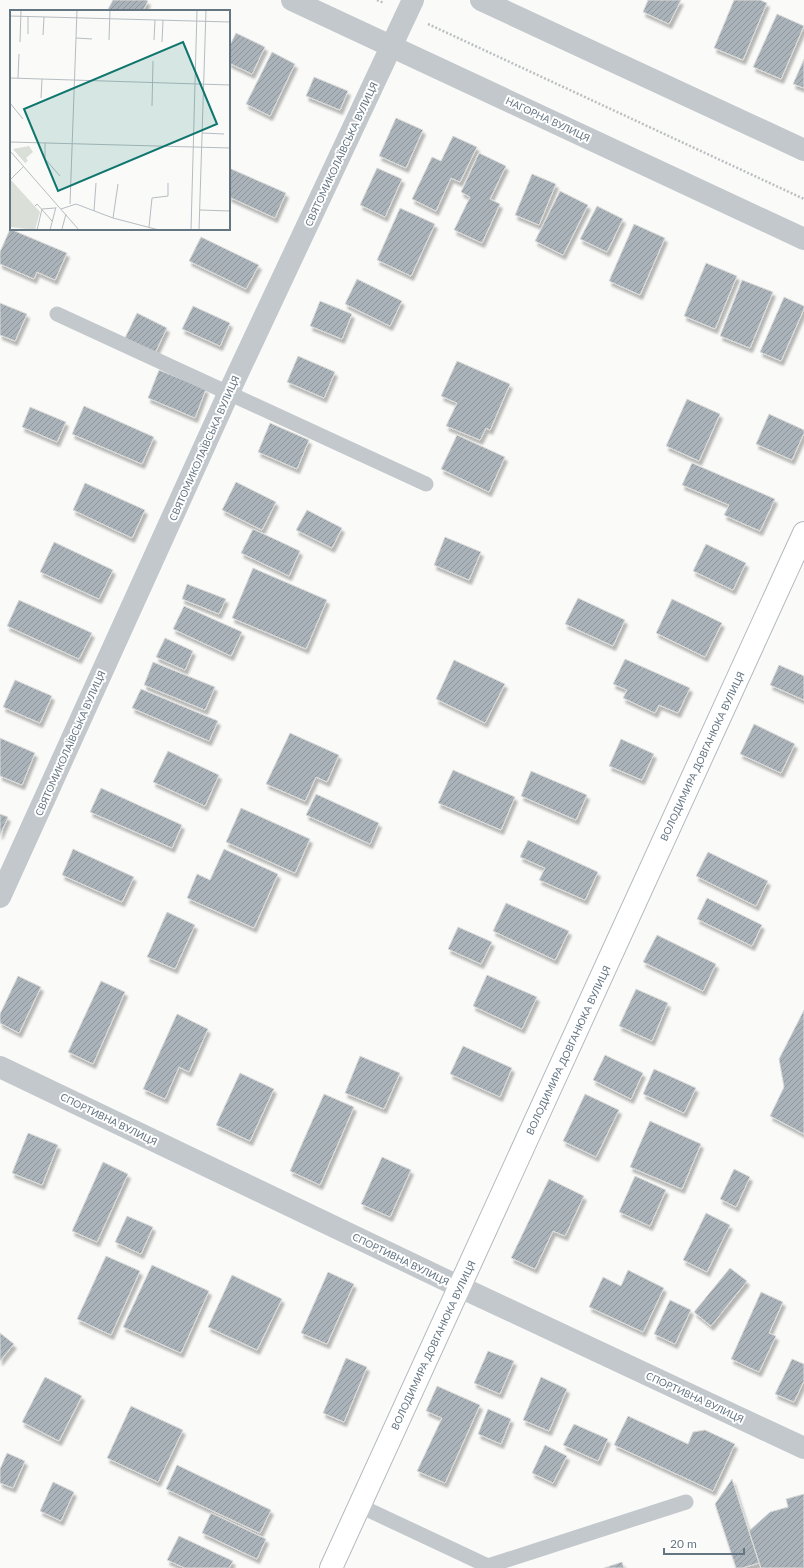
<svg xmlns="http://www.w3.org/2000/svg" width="804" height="1568" viewBox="0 0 804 1568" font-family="Lato,sans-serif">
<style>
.building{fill:url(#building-hatch);stroke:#dcdcda;filter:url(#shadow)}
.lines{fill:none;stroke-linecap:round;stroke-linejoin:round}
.secondary-casing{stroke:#b3babf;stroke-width:24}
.path{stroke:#bbbfc2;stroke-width:2.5;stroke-dasharray:2 2;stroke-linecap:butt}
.lane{stroke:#c3c8cc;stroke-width:15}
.street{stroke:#c3c8cc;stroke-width:22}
.secondary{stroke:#fff;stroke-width:22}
.labels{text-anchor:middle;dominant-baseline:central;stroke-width:4;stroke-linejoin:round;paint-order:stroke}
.street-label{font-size:10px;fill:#657683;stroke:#fff}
.inset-road{fill:none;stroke:#b5bdc2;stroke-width:1}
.view{fill:#0f766e;fill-opacity:0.15;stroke:#0f766e;stroke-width:2}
.inset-edge{fill:none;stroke:#657683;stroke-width:2}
</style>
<defs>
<pattern id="building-hatch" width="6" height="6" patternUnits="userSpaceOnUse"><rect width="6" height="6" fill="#aab3b9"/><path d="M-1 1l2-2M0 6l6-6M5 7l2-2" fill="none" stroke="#8e969c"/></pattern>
<filter id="shadow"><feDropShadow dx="2.5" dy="4.5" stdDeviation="1" flood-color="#0004"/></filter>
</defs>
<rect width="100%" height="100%" fill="#fafaf8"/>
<g class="building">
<polygon points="113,0 146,0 148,1 143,11 107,11"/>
<polygon points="648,0 681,0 669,24 643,12"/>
<polygon points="734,0 760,0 767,3 743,60 714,48"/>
<polygon points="777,14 804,26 781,79 753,67"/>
<polygon points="236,33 265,47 252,74 229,63 229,47"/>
<polygon points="272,52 295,64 270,116 246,104"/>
<polygon points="804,59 804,88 793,84"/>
<polygon points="314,77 348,91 340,110 306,96"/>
<polygon points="396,118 423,130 406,168 379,156"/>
<polygon points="453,136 477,147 460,182 451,178 436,211 412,199 432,157 441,161"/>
<polygon points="479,153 506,166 490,199 500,204 482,243 454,230 470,197 461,192"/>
<polygon points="229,168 286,193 275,218 229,197"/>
<polygon points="377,168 402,179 385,217 360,205"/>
<polygon points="532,174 556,184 539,225 515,215"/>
<polygon points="560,191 588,205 563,255 535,241"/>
<polygon points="597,206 623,219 607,252 580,239"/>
<polygon points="400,208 435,224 411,276 377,260"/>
<polygon points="634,224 665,238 640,295 609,281"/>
<polygon points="10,229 67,253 55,280 37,272 34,279 0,264 0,252"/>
<polygon points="201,237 259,265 246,289 189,261"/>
<polygon points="706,263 737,276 715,329 684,316"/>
<polygon points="357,279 402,301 390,326 345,304"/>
<polygon points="742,280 773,292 750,348 720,336"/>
<polygon points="784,297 804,306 804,309 781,361 760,352"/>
<polygon points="320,301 352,314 342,339 310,326"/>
<polygon points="0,303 27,314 15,341 0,335"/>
<polygon points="193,306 230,323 220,346 182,329"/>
<polygon points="137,313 167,328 155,353 125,338"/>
<polygon points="298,356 335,372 324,398 287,382"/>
<polygon points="457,361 510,384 490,430 486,428 480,440 446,426 457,403 441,396"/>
<polygon points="159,370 206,389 195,418 148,398"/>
<polygon points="687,399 720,414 699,461 666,446"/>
<polygon points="84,406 154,437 142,464 72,434"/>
<polygon points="30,407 66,422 57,442 22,427"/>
<polygon points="769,414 804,430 804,433 792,460 756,444"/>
<polygon points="270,423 309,440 297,469 258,452"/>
<polygon points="457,435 505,457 489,492 441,469"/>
<polygon points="692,463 775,499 760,531 724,515 729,505 682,485"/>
<polygon points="236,482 276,502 262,530 222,510"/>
<polygon points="85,483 145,510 132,538 73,510"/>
<polygon points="307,510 342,528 332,548 296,530"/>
<polygon points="253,529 300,551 289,576 241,553"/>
<polygon points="445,537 481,552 469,580 434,565"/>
<polygon points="54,542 113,570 99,599 40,572"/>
<polygon points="706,544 746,563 733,590 693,571"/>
<polygon points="253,568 327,600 306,649 232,618"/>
<polygon points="187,584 226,599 219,614 182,599"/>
<polygon points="578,598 625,620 613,646 565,624"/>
<polygon points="672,599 722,623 705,657 656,633"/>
<polygon points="19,600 92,633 79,659 7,626"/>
<polygon points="184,606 242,632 231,656 173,629"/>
<polygon points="165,638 193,651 185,670 156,657"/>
<polygon points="625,659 690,688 678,713 659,705 655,713 623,698 627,690 613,684"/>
<polygon points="454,660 505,684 485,723 436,699"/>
<polygon points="153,662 215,687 205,710 144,685"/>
<polygon points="779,665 804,676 804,700 770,685"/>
<polygon points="15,680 52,696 40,723 3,707"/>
<polygon points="141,689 218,721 209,741 132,708"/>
<polygon points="754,724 795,744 781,773 740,754"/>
<polygon points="290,733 339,755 327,782 316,777 305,801 266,784"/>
<polygon points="0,738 35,753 22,785 0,776"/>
<polygon points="621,739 654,754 642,780 609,766"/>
<polygon points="168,751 219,775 205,806 153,782"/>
<polygon points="453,770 515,797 501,830 438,803"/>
<polygon points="531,771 587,795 576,820 521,796"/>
<polygon points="101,788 182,825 172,848 90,812"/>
<polygon points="316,794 379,823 370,844 306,815"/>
<polygon points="241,808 310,839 295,873 226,842"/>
<polygon points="0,814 8,817 0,835"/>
<polygon points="528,840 598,872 585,900 539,880 545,868 520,857"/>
<polygon points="73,849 134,877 122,902 62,875"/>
<polygon points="224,849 278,874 254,928 187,898 197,874 210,880"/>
<polygon points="708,852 768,881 756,906 696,876"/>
<polygon points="707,898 762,925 752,946 697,919"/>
<polygon points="506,903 569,931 555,960 493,931"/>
<polygon points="167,912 195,925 175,969 147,957"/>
<polygon points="458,927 492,942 481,964 448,949"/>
<polygon points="657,935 716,964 703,991 643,962"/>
<polygon points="487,975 537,997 522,1029 473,1006"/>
<polygon points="18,976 41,987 19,1033 0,1023 0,1014"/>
<polygon points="101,981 125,992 93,1064 68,1052"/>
<polygon points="636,989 668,1003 652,1041 619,1026"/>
<polygon points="804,1010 804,1134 770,1116 784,1087 779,1059"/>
<polygon points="177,1014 208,1029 189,1072 179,1067 165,1099 143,1089"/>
<polygon points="463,1046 512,1068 500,1097 450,1074"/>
<polygon points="605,1055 643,1073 631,1099 593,1080"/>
<polygon points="360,1056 400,1073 384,1109 345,1093"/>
<polygon points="654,1069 696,1088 684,1113 643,1094"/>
<polygon points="240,1073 274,1089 250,1141 216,1125"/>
<polygon points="324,1094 354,1107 320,1185 290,1171"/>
<polygon points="585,1094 619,1110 596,1157 563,1141"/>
<polygon points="650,1121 701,1144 682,1189 630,1167"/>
<polygon points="28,1133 58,1145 42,1185 12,1173"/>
<polygon points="382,1157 411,1170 390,1217 361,1204"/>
<polygon points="103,1162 128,1174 97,1242 72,1231"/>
<polygon points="734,1169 750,1177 736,1207 720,1199"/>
<polygon points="635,1176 666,1190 650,1226 619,1212"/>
<polygon points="549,1179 584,1196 565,1236 553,1231 535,1269 511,1258"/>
<polygon points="706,1213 730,1225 707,1272 683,1260"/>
<polygon points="127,1216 153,1227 141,1254 115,1242"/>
<polygon points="106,1256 140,1271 111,1335 77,1319"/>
<polygon points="152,1265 209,1291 181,1353 123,1327"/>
<polygon points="730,1268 747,1281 711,1326 694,1312"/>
<polygon points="628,1270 664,1288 643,1332 589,1307 603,1277 621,1286"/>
<polygon points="328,1272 354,1284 327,1344 301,1333"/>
<polygon points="232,1275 282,1299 257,1350 208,1327"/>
<polygon points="761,1292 783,1302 769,1333 776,1336 759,1372 731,1359"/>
<polygon points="670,1300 691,1310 675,1344 654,1334"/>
<polygon points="0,1333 14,1344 0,1361"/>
<polygon points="488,1351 514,1361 500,1394 474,1383"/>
<polygon points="346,1358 367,1367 344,1422 323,1413"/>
<polygon points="792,1359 804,1364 804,1381 794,1402 775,1394"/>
<polygon points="45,1377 82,1396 59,1441 22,1422"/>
<polygon points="541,1377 567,1389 549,1431 523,1420"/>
<polygon points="437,1386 480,1405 445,1483 417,1471 442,1418 426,1411"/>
<polygon points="131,1406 183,1430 158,1482 107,1458"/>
<polygon points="488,1409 511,1419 501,1444 478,1434"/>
<polygon points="628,1416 688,1444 693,1432 705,1430 735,1444 713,1491 614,1445"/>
<polygon points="574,1424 608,1439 598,1461 563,1445"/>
<polygon points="545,1445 567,1456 553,1483 532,1473"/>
<polygon points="7,1453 25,1461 13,1488 0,1483 0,1469"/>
<polygon points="177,1465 271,1510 260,1533 166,1489"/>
<polygon points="732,1479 759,1563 742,1568 736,1568 715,1504"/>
<polygon points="53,1482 74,1492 61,1521 40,1511"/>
<polygon points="804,1494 804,1568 761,1568 749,1531 770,1512 788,1507 786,1499"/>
<polygon points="211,1513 266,1539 257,1559 202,1533"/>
<polygon points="179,1536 233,1561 229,1568 185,1568 167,1560"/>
<polygon points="622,1562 624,1568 604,1568"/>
</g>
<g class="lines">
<defs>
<polyline id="secondary" points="331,1568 804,533"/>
</defs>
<use href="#secondary" class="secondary-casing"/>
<g class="path">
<polyline points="377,0 384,3"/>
<polyline points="428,24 804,199"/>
</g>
<g class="lane">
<polyline points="57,314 426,484"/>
<polyline points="360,1506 488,1566 686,1502"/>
</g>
<g class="street">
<polyline points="292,0 804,239"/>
<polyline points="481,0 804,150"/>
<polyline points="0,897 229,392 413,0"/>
<polyline points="0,1067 460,1287 804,1448"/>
</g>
<use href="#secondary" class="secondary"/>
</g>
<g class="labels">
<g class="street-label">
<text transform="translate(548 119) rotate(25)">НАГОРНА ВУЛИЦЯ</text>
<text transform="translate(341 154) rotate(-65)">СВЯТОМИКОЛАЇВСЬКА ВУЛИЦЯ</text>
<text transform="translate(204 448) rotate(-66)">СВЯТОМИКОЛАЇВСЬКА ВУЛИЦЯ</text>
<text transform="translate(70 743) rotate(-66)">СВЯТОМИКОЛАЇВСЬКА ВУЛИЦЯ</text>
<text transform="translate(702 756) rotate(-65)">ВОЛОДИМИРА ДОВГАНЮКА ВУЛИЦЯ</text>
<text transform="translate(568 1050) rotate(-65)">ВОЛОДИМИРА ДОВГАНЮКА ВУЛИЦЯ</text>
<text transform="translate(109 1119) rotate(26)">СПОРТИВНА ВУЛИЦЯ</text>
<text transform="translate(401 1259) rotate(26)">СПОРТИВНА ВУЛИЦЯ</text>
<text transform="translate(433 1345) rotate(-65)">ВОЛОДИМИРА ДОВГАНЮКА ВУЛИЦЯ</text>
<text transform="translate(695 1397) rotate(25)">СПОРТИВНА ВУЛИЦЯ</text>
</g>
</g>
<g transform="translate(10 10)">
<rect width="220" height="220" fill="#fafaf8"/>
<path d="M19 136 23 142 16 148 18 151 15 153 3 139ZM0 169 30 202 25 220 0 217Z" fill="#dadfd7"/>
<path class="inset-road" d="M0 6 220 12M18 24V6M33 25 34 7M66 28 82 29M99 30 100 0M144 30 145 10M10 32 11 0M152 32 153 10M0 68 220 75M8 68 9 44M31 88 32 69M0 93 13 109M142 96 143 51M192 123 214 124M0 132 220 138M35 133V149L50 166M0 141 69 220M0 170 14 156M60 194 67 0M25 196 27 194 42 211M51 199 66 194 103 208 149 220M190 200 220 201M84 201 86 173M103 208 108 174M139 217 142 188 158 186V173M52 219 56 204M27 220 32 199 45 198M40 220 46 197M181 220 187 0M189 220 196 0"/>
<path class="view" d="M173 32 207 114 48 181 14 99Z"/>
<rect width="220" height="220" class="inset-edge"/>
</g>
<path d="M664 1548v6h80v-6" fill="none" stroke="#657683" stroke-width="2"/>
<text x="670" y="1548" font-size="12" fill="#657683" stroke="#ffffff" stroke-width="3" paint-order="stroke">20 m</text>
</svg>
